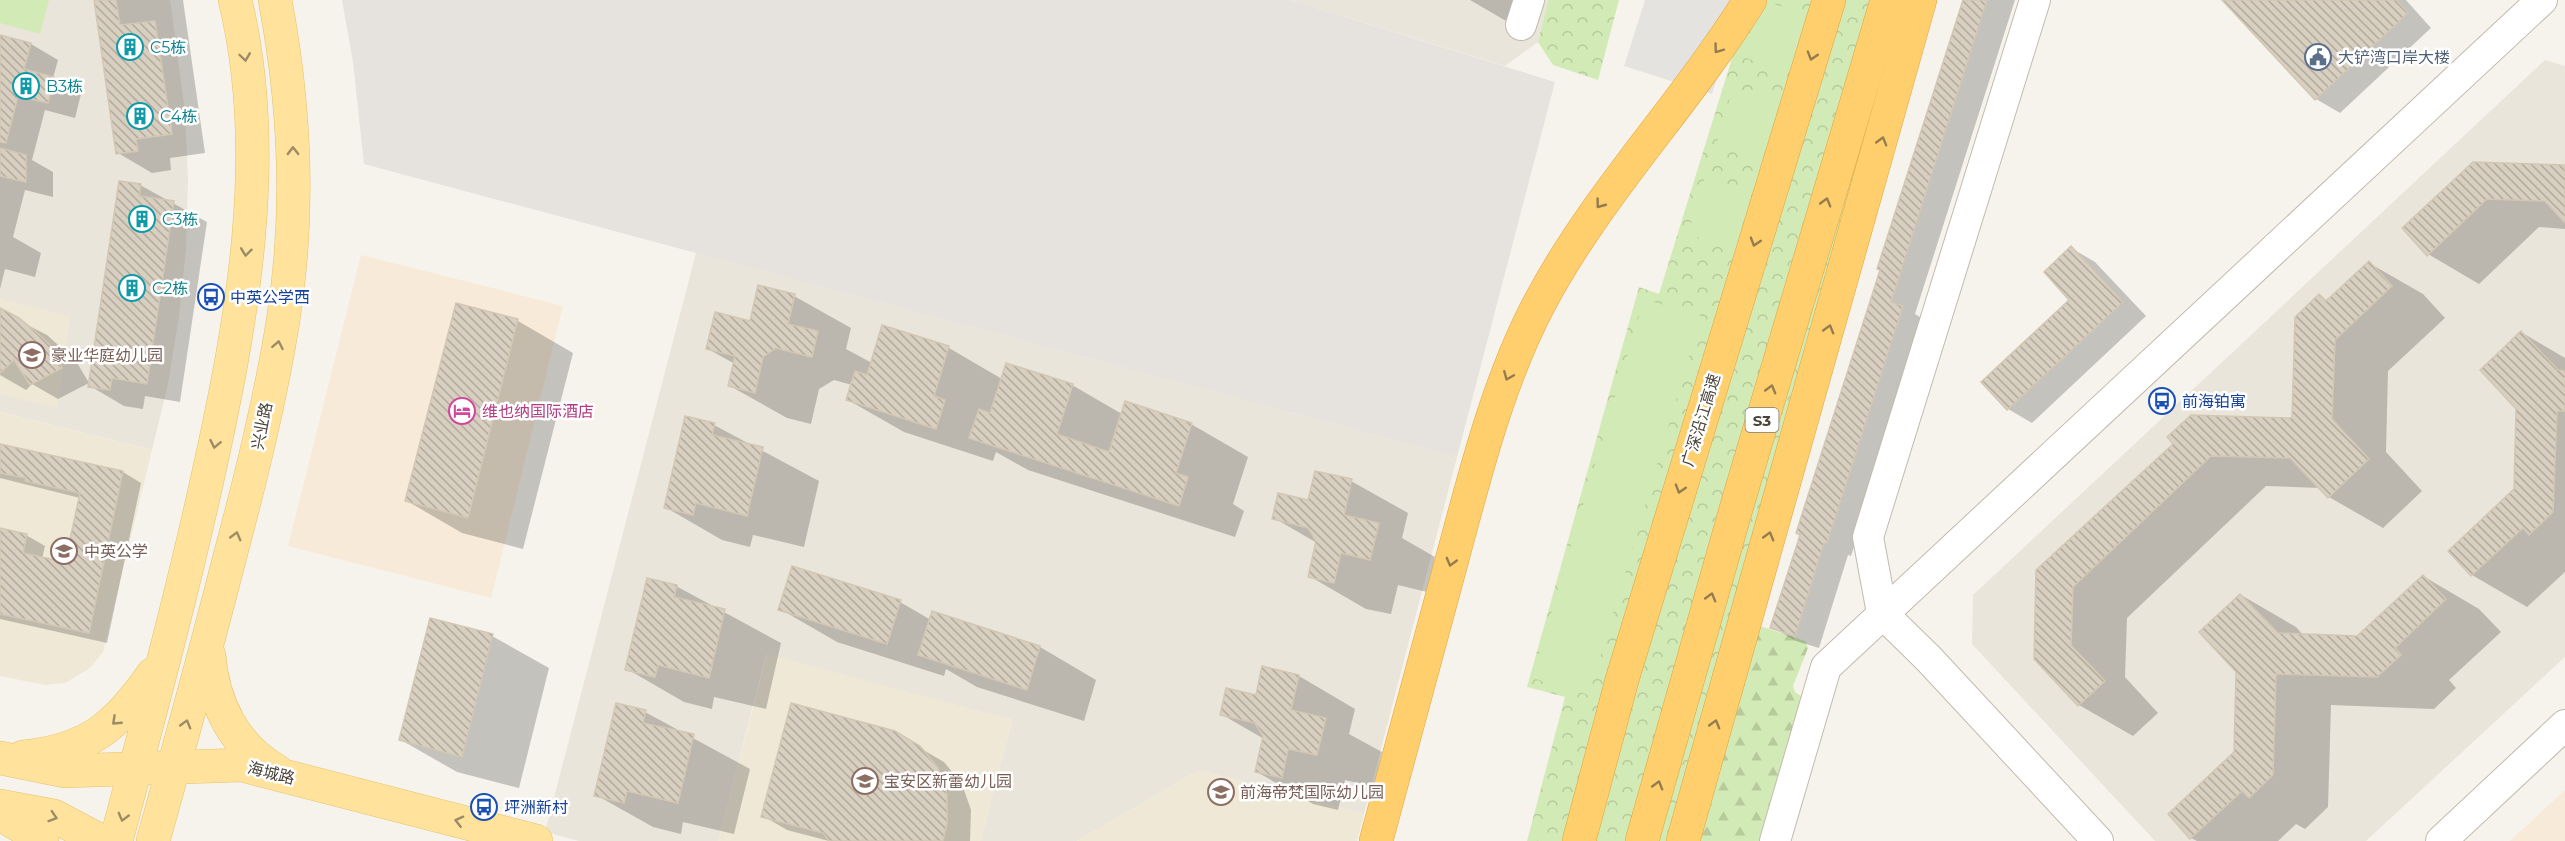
<svg xmlns="http://www.w3.org/2000/svg" width="2565" height="841" viewBox="0 0 2565 841" font-family="Montserrat,'Noto Sans SC',sans-serif">
<style>
.residential{fill:#eae5da}
.commercial{fill:#f7ead8}
.industrial{fill:#e6e2dd}
.education{fill:#efe8d6}
.forest{fill:url(#forest-firs)}
.park{fill:url(#park-crowns)}
.pitch{fill:#d2eab5}
.parking{fill:#e5e3e0}
.shadow{fill:#0003}
.building{fill:url(#building-back-hatch);stroke:#d3c7b4;stroke-width:1.5}
.lines{fill:none;stroke-linecap:round;stroke-linejoin:round}
.minor-casing{stroke:#c2bbae;stroke-width:32}
.major-casing{stroke:#e6c16a;stroke-width:34}
.highway-casing{stroke:#e0a43c;stroke-width:34}
.minor{stroke:#fff;stroke-width:30}
.major{stroke:#ffe39c;stroke-width:33}
.highway{stroke:#ffcf6e;stroke-width:33}
.oneway{stroke:#937c4e}
.oneway2{stroke:#9c8c66}
.labels{text-anchor:middle;dominant-baseline:central;stroke-width:5;stroke-linejoin:round;paint-order:stroke}
.shield{fill:#fff;stroke:#817c74;stroke-width:1.5}
.shield-label{font-size:15px;font-weight:bold;fill:#4b4439}
.culture-label{font-size:16px;fill:#0d838f;stroke:#fff;text-anchor:start}
.service-label{font-size:16px;fill:#4e5e75;stroke:#fff;text-anchor:start}
.transit-label{font-size:16px;fill:#164399;stroke:#fff;text-anchor:start}
.education-label{font-size:16px;fill:#785e54;stroke:#fff;text-anchor:start}
.hotel-label{font-size:16px;fill:#b23c85;stroke:#fff;text-anchor:start}
.street-label{font-size:16px;fill:#4b4439;stroke:#fff}
</style>
<defs>
<pattern id="forest-firs" width="22" height="20" patternUnits="userSpaceOnUse" patternTransform="scale(1.5)"><rect width="22" height="20" fill="#d2eab5"/><path d="M5 1l3.5 6h-7zM16 11l3.5 6h-7z" fill="#b6ca9c"/></pattern>
<pattern id="park-crowns" width="20" height="18" patternUnits="userSpaceOnUse" patternTransform="scale(1.5)"><rect width="20" height="18" fill="#d2eab5"/><path d="M2 6a3 3 0 1 1 6 0M12 15a3 3 0 1 1 6 0" fill="none" stroke="#b6ca9c"/></pattern>
<pattern id="building-back-hatch" width="6" height="6" patternUnits="userSpaceOnUse" patternTransform="scale(1.5)"><rect width="6" height="6" fill="#d8cfc1"/><path d="M-1 5l2 2M0 0l6 6M5-1l2 2" fill="none" stroke="#b1aa9e"/></pattern>
</defs>
<rect width="100%" height="100%" fill="#f6f3ec"/>
<g class="residential">
<polygon points="0,0 170,0 185,112 188,180 186,249 179,316 168,384 152,450 0,412"/>
<polygon points="1290,0 1548,0 1538,42 1505,66"/>
<polygon points="2545,60 2565,66 2565,657 2366,841 2155,841 1972,644 1973,595"/>
<polygon points="696,253 1457,457 1364,814 1199,770 1077,841 981,841 1012,720 766,655 718,841 579,841 545,832"/>
</g>
<g class="commercial">
<polygon points="361,255 563,306 491,598 288,546"/>
<polygon points="2565,790 2565,841 2510,841"/>
</g>
<polygon class="industrial" points="342,0 1290,0 1555,82 1457,457 364,164 353,62"/>
<g class="education">
<polygon points="0,299 70,316 57,408 0,394"/>
<polygon points="0,412 152,450 103,652 90,668 65,683 45,685 0,676"/>
<polygon points="767,654 1012,720 981,841 718,841"/>
<polygon points="1199,770 1364,814 1357,841 1077,841"/>
</g>
<polygon class="forest" points="1757,625 1805,641 1808,648 1793,686 1795,692 1804,698 1768,841 1695,841"/>
<g class="park">
<polygon points="1548,0 1619,0 1598,80 1553,65 1538,42"/>
<polygon points="1750,0 1895,0 1891,93 1671,841 1527,841 1565,697 1527,687 1639,287 1659,294"/>
</g>
<g class="pitch">
<polygon points="0,0 49,0 40,34 0,23"/>
<polygon points="1760,0 1807,14 1790,72 1743,57"/>
<polygon points="1733,88 1780,102 1763,159 1716,145"/>
<polygon points="1705,177 1752,192 1735,249 1688,234"/>
<polygon points="1644,299 1701,316 1589,695 1532,678"/>
</g>
<polygon class="parking" points="1645,0 1742,0 1712,94 1624,66"/>
<g class="shadow">
<polygon points="96,0 183,0 205,153 170,158 171,170 152,173 118,153"/>
<polygon points="1470,0 1535,0 1513,25"/>
<polygon points="1964,0 2015,0 1915,314 1926,321 1851,556 1848,555 1819,648 1796,641 1772,627"/>
<polygon points="2224,0 2406,0 2431,28 2340,113 2316,99"/>
<polygon points="0,36 31,44 58,60 53,78 81,94 75,118 45,110 32,160 53,172 53,197 25,190 13,237 41,253 35,277 5,269 0,289"/>
<polygon points="2565,169 2565,229 2539,227 2479,284 2428,254 2404,229"/>
<polygon points="140,185 207,222 180,402 145,396 143,409 124,406 90,386"/>
<polygon points="2071,248 2095,262 2146,316 2032,423 2008,409 2071,300"/>
<polygon points="2369,263 2423,294 2445,318 2388,371 2386,452 2422,491 2383,528 2329,497 2320,488 2266,486 2127,618 2125,677 2158,713 2133,736 2079,705 2038,571 2175,444 2293,420 2319,296 2328,301"/>
<polygon points="794,296 851,328 846,349 872,363 883,327 949,348 1002,379 1072,385 1122,414 1191,424 1248,457 1233,504 1244,511 1235,537 1028,470 996,452 993,461 904,432 848,400 852,385 834,380 819,389 811,424 787,418 730,386 735,364 708,349"/>
<polygon points="457,305 518,321 573,353 523,549 462,533 407,501"/>
<polygon points="0,311 47,335 76,361 89,383 58,399 32,384 26,390 0,375"/>
<polygon points="2521,332 2565,358 2565,572 2527,607 2472,575 2516,490"/>
<polygon points="714,425 819,481 804,547 753,535 750,547 722,540 665,507"/>
<polygon points="0,445 123,472 141,483 107,643 0,619 0,529 26,535 45,546 42,559 66,564 80,498 0,478"/>
<polygon points="1351,481 1408,513 1402,538 1435,557 1427,592 1398,585 1391,614 1366,609 1309,576 1317,543 1274,518"/>
<polygon points="2423,576 2479,609 2501,632 2449,680 2456,688 2434,709 2331,705 2328,807 2305,829 2296,824 2278,841 2197,841 2191,838 2170,814 2235,753 2241,595 2296,627 2304,636 2358,638"/>
<polygon points="676,586 781,643 766,709 714,697 712,709 684,702 627,669"/>
<polygon points="900,602 931,620 933,613 1040,647 1096,680 1084,721 977,687 946,669 944,676 837,642 780,609"/>
<polygon points="492,636 549,668 519,788 457,772 401,740"/>
<polygon points="1299,676 1355,709 1349,734 1382,752 1374,787 1345,780 1338,810 1313,804 1257,772 1264,739 1221,714"/>
<polygon points="645,712 750,769 734,834 683,822 681,834 653,827 596,795"/>
<polygon points="894,733 944,762 962,784 971,810 970,841 829,841 787,830 763,816"/>
</g>
<g class="building">
<polygon points="94,0 116,0 120,25 155,21 172,134 136,139 138,151 116,154"/>
<polygon points="1963,0 1987,0 1891,302 1903,306 1827,543 1824,543 1795,636 1770,628 1800,535 1796,533 1880,270 1877,269"/>
<polygon points="2222,0 2396,0 2408,13 2315,100"/>
<polygon points="0,35 31,43 24,69 54,77 48,103 18,96 6,143 0,142"/>
<polygon points="0,148 26,155 26,182 0,176"/>
<polygon points="2473,162 2565,165 2565,223 2545,201 2487,199 2427,256 2402,228"/>
<polygon points="119,181 141,184 139,196 174,201 147,384 112,378 110,390 88,387"/>
<polygon points="2071,246 2123,302 2007,410 1981,382 2069,300 2044,272"/>
<polygon points="2369,261 2392,286 2335,340 2332,419 2369,459 2328,498 2290,458 2211,456 2073,587 2071,645 2105,681 2078,706 2034,659 2036,570 2173,444 2167,437 2191,415 2292,418 2295,317 2319,294 2326,301"/>
<polygon points="758,285 795,294 788,324 818,331 812,357 776,348 763,357 755,393 728,386 735,356 706,349 715,312 750,321"/>
<polygon points="456,303 518,319 468,518 405,501"/>
<polygon points="0,308 19,318 36,332 49,344 62,368 30,385 14,360 0,373"/>
<polygon points="882,325 949,346 934,396 945,400 936,429 846,400 855,371 867,375"/>
<polygon points="2521,331 2558,370 2565,371 2565,411 2557,411 2553,512 2529,535 2523,528 2471,576 2448,551 2514,489 2516,409 2480,370"/>
<polygon points="1006,363 1073,384 1057,434 1109,452 1125,401 1192,423 1176,473 1188,477 1179,506 969,438 979,409 990,413"/>
<polygon points="685,416 715,423 712,435 763,447 747,516 696,503 693,515 664,508"/>
<polygon points="0,444 123,471 89,633 0,614 0,528 27,534 23,553 65,562 80,493 25,481 26,478 0,473"/>
<polygon points="1315,471 1352,479 1344,515 1379,523 1370,560 1341,553 1334,583 1308,577 1316,541 1308,528 1272,519 1278,493 1308,500"/>
<polygon points="792,566 901,600 887,644 778,610"/>
<polygon points="2423,575 2446,599 2395,648 2401,655 2377,677 2276,674 2273,775 2249,798 2242,791 2190,839 2168,814 2234,752 2236,672 2199,632 2240,594 2278,633 2357,636"/>
<polygon points="647,578 677,585 674,597 725,609 709,678 658,665 655,677 625,670"/>
<polygon points="932,611 1040,646 1027,690 918,655"/>
<polygon points="430,618 493,634 462,757 399,740"/>
<polygon points="1262,666 1299,675 1291,710 1326,718 1317,755 1288,749 1282,778 1255,772 1263,736 1255,723 1220,715 1226,688 1256,695"/>
<polygon points="616,703 646,710 643,723 694,734 678,803 627,791 624,803 594,796"/>
<polygon points="791,703 895,731 920,746 938,768 947,795 947,824 943,841 829,841 823,833 761,817"/>
</g>
<g class="lines">
<defs>
<g id="minor">
<polyline points="2035,0 1868,537 1882,613 1929,659 2098,841"/>
<polyline points="1521,25 1529,0"/>
<polyline points="1775,841 1826,667 2542,0"/>
<polyline points="2441,841 2565,725"/>
</g>
<g id="major">
<path d="M209 655C213 703 234 747 277 771"/>
<path d="M23 757C89 750 116 727 153 674"/>
<polyline points="0,758 65,771 242,765 536,841"/>
<polyline points="0,806 54,816 101,841"/>
<polyline points="0,814 34,834 42,841"/>
<path d="M116 841C148 720 181 599 208 476 242 322 273 155 235 0"/>
<path d="M153 841C179 748 205 654 229 560 250 481 270 402 283 321 300 215 295 105 275 0"/>
</g>
<g id="highway">
<path d="M1376 841C1401 746 1427 651 1453 556 1476 471 1498 382 1539 304 1597 194 1685 105 1750 0"/>
<polyline points="1579,841 1622,680 1829,0"/>
<polyline points="1642,841 1738,502 1887,0"/>
<polyline points="1683,841 1920,0"/>
</g>
</defs>
<use href="#minor" class="minor-casing"/>
<use href="#major" class="major-casing"/>
<use href="#highway" class="highway-casing"/>
<use href="#minor" class="minor"/>
<use href="#major" class="major"/>
<use href="#highway" class="highway"/>
</g>
<defs><path id="oneway-chevron" d="M-2-3.5L2.5 0L-2 3.5" fill="none" stroke-width="1.6" stroke-linecap="round" stroke-linejoin="round" transform="scale(1.5)"/></defs>
<g class="oneway">
<use href="#oneway-chevron" transform="translate(1718 49) rotate(126)"/>
<use href="#oneway-chevron" transform="translate(1812 56) rotate(107)"/>
<use href="#oneway-chevron" transform="translate(1882 141) rotate(-74)"/>
<use href="#oneway-chevron" transform="translate(1826 202) rotate(-74)"/>
<use href="#oneway-chevron" transform="translate(1600 204) rotate(127)"/>
<use href="#oneway-chevron" transform="translate(1755 242) rotate(107)"/>
<use href="#oneway-chevron" transform="translate(1829 329) rotate(-74)"/>
<use href="#oneway-chevron" transform="translate(1508 376) rotate(112)"/>
<use href="#oneway-chevron" transform="translate(1771 389) rotate(-74)"/>
<use href="#oneway-chevron" transform="translate(1680 489) rotate(107)"/>
<use href="#oneway-chevron" transform="translate(1769 536) rotate(-74)"/>
<use href="#oneway-chevron" transform="translate(1451 562) rotate(105)"/>
<use href="#oneway-chevron" transform="translate(1711 597) rotate(-74)"/>
<use href="#oneway-chevron" transform="translate(1715 724) rotate(-74)"/>
<use href="#oneway-chevron" transform="translate(1658 785) rotate(-74)"/>
</g>
<g class="oneway2">
<use href="#oneway-chevron" transform="translate(245 57) rotate(82)"/>
<use href="#oneway-chevron" transform="translate(293 151) rotate(-91)"/>
<use href="#oneway-chevron" transform="translate(246 252) rotate(97)"/>
<use href="#oneway-chevron" transform="translate(278 345) rotate(-79)"/>
<use href="#oneway-chevron" transform="translate(215 444) rotate(102)"/>
<use href="#oneway-chevron" transform="translate(236 536) rotate(-75)"/>
<use href="#oneway-chevron" transform="translate(116 721) rotate(137)"/>
<use href="#oneway-chevron" transform="translate(186 724) rotate(-74)"/>
<use href="#oneway-chevron" transform="translate(53 817) rotate(18)"/>
<use href="#oneway-chevron" transform="translate(123 817) rotate(105)"/>
<use href="#oneway-chevron" transform="translate(459 821) rotate(-166)"/>
</g>
<defs>
<symbol id="building-ring" viewBox="-11 -11 22 22"><circle r="9.5" fill="#fff" stroke="#0f9aa8" stroke-width="1.5"/><path d="M-4-6H4V6H1V3H-1V6H-4ZM-2.5-4.3h1.7v1.8h-1.7ZM.8-4.3h1.7v1.8H.8ZM-2.5-1h1.7V.8h-1.7ZM.8-1h1.7V.8H.8Z" fill="#0f9aa8"/></symbol>
<symbol id="civic-ring" viewBox="-11 -11 22 22"><circle r="9.5" fill="#fff" stroke="#5c6f8a" stroke-width="1.5"/><path d="M-.6-6.5H3V-4.5H.6V-3L4-1V1h2V6H-6V1h2V-1L-.6-3ZM-1.2 2.5V6h2.4V2.5Z" fill="#5c6f8a"/></symbol>
<symbol id="bus-ring" viewBox="-11 -11 22 22"><circle r="9.5" fill="#fff" stroke="#1a4fb4" stroke-width="1.5"/><path d="M-5-6H5V4H4V6H2V4H-2V6H-4V4H-5ZM-3.5-4V0h7V-4ZM-3.5 1.2v1.5H-2V1.2ZM2 1.2v1.5H3.5V1.2Z" fill="#1a4fb4"/></symbol>
<symbol id="school-ring" viewBox="-11 -11 22 22"><circle r="9.5" fill="#fff" stroke="#8d6e63" stroke-width="1.5"/><path d="M0-5L7-2L0 1L-7-2ZM-4 1L0 2.5L4 1V4Q0 6-4 4Z" fill="#8d6e63"/></symbol>
<symbol id="hotel-ring" viewBox="-11 -11 22 22"><circle r="9.5" fill="#fff" stroke="#d1479c" stroke-width="1.5"/><path d="M-6-4.5h1.5V1H6V5H4.5V3h-9V5H-6ZM-4 0a1.8 1.8 0 1 1 3.6 0ZM.5 0V-2.5h3Q6-2.5 6 0Z" fill="#d1479c"/></symbol>
</defs>
<g fill-rule="evenodd">
<use href="#building-ring" x="115" y="32" width="30" height="30"/>
<use href="#civic-ring" x="2303" y="42" width="30" height="30"/>
<use href="#building-ring" x="11" y="71" width="30" height="30"/>
<use href="#building-ring" x="125" y="101" width="30" height="30"/>
<use href="#building-ring" x="127" y="204" width="30" height="30"/>
<use href="#building-ring" x="117" y="273" width="30" height="30"/>
<use href="#bus-ring" x="196" y="282" width="30" height="30"/>
<use href="#school-ring" x="17" y="340" width="30" height="30"/>
<use href="#bus-ring" x="2147" y="386" width="30" height="30"/>
<use href="#hotel-ring" x="447" y="396" width="30" height="30"/>
<use href="#school-ring" x="49" y="536" width="30" height="30"/>
<use href="#school-ring" x="850" y="766" width="30" height="30"/>
<use href="#school-ring" x="1206" y="777" width="30" height="30"/>
<use href="#bus-ring" x="469" y="792" width="30" height="30"/>
</g>
<g class="labels">
<rect class="shield" x="1745.5" y="408" width="33" height="24" rx="4.5"/>
<g class="shield-label">
<text x="1762" y="420">S3</text>
</g>
<g class="culture-label">
<text x="150" y="47">C5栋</text>
<text x="46" y="86">B3栋</text>
<text x="160" y="116">C4栋</text>
<text x="162" y="219">C3栋</text>
<text x="152" y="288">C2栋</text>
</g>
<g class="service-label">
<text x="2338" y="57">大铲湾口岸大楼</text>
</g>
<g class="transit-label">
<text x="230" y="297">中英公学西</text>
<text x="2182" y="401">前海铂寓</text>
<text x="504" y="807">坪洲新村</text>
</g>
<g class="education-label">
<text x="51" y="355">豪业华庭幼儿园</text>
<text x="84" y="551">中英公学</text>
<text x="884" y="781">宝安区新蕾幼儿园</text>
<text x="1240" y="792">前海帝梵国际幼儿园</text>
</g>
<g class="hotel-label">
<text x="482" y="411">维也纳国际酒店</text>
</g>
<g class="street-label">
<text transform="translate(1701 420) rotate(-73)">广深沿江高速</text>
<text transform="translate(262 426) rotate(-79)">兴业路</text>
<text transform="translate(271 773) rotate(14)">海城路</text>
</g>
</g>
</svg>
